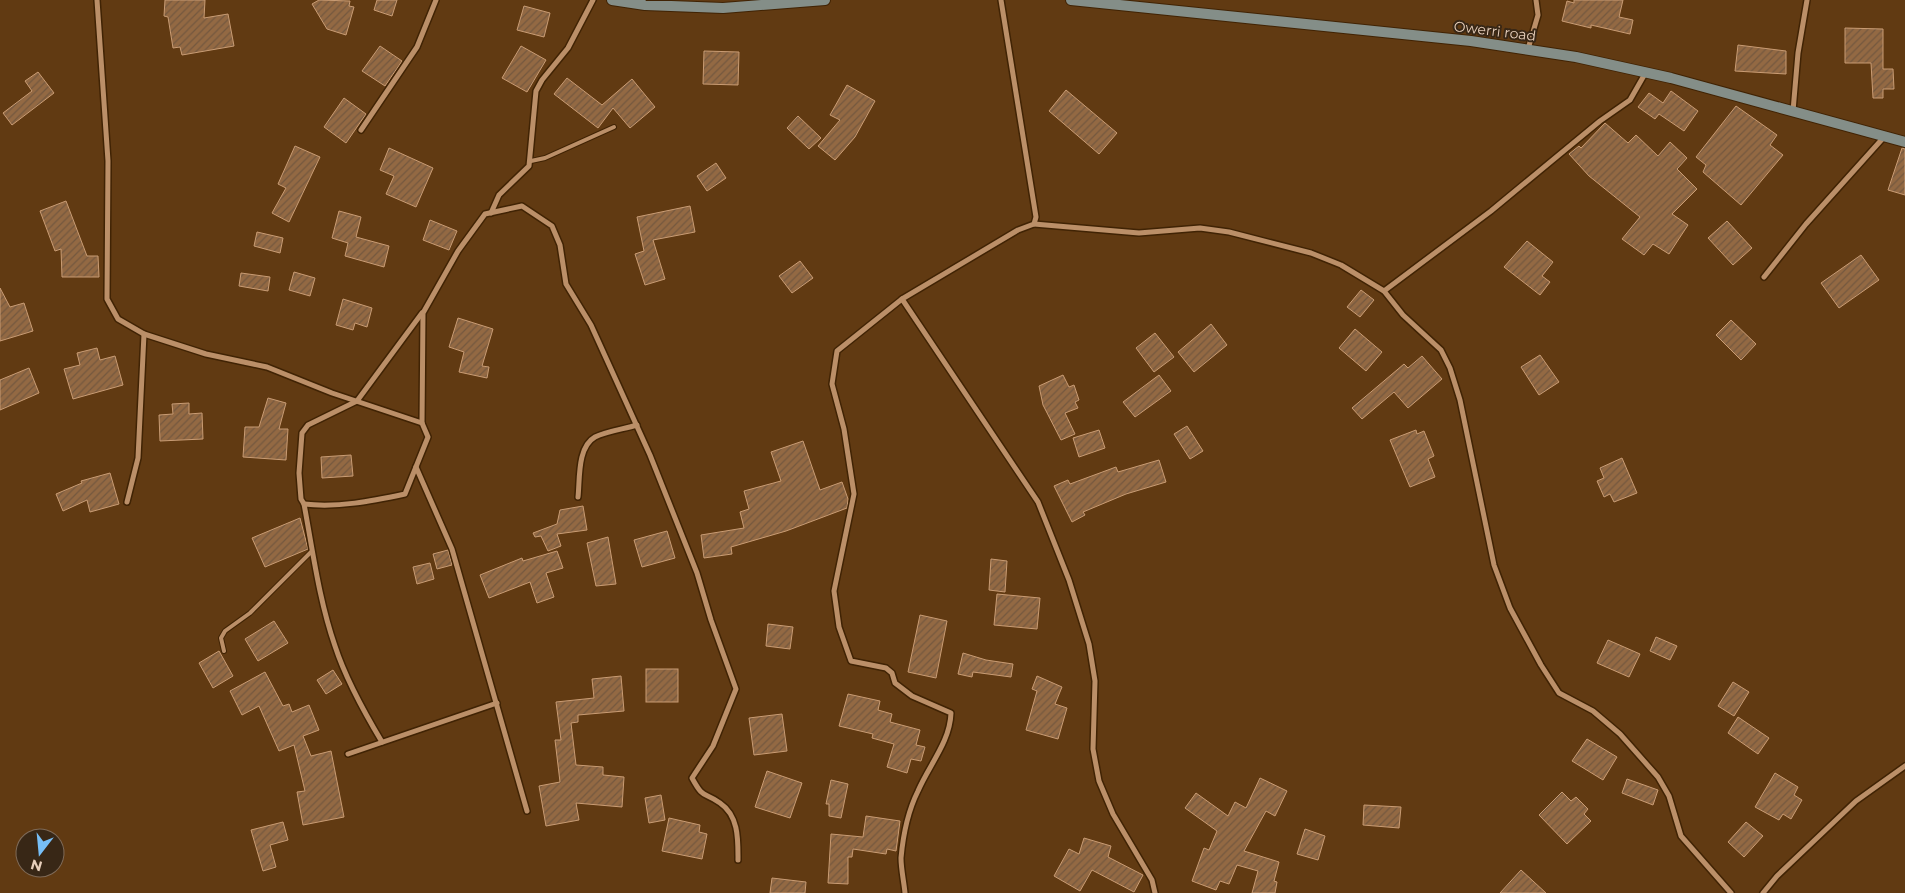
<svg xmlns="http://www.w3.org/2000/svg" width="1905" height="893" viewBox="0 0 1905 893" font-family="Montserrat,sans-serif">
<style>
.building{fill:url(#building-hatch);stroke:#c99c74}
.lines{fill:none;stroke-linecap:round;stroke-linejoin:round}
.lane-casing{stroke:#402304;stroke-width:6}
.street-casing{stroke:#402304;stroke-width:8}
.secondary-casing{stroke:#402304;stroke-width:12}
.lane{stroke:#bb8f68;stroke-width:4}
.street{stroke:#bb8f68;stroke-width:5}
.secondary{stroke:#848e88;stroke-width:10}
.labels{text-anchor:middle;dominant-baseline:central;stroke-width:4;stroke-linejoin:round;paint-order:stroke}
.street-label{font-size:14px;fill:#e7cfbb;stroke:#382716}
</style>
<defs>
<pattern id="building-hatch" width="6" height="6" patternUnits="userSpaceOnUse" patternTransform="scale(1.25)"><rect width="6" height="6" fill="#936943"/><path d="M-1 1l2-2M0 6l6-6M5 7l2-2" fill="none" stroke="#74583f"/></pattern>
</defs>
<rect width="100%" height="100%" fill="#613a12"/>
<g class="building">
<polygon points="165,0 205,0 204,18 228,14 234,46 182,55 180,47 173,48 168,17 164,16"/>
<polygon points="319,0 350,1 349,6 354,7 346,35 327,29 312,4"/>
<polygon points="377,0 397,0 392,16 374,10"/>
<polygon points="1574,0 1623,0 1619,17 1633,20 1630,34 1591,25 1591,28 1562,21 1567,1 1574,3"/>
<polygon points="524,6 550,13 544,37 517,30"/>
<polygon points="1845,28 1883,29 1883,69 1893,69 1894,89 1883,89 1883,98 1873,98 1871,63 1845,63"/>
<polygon points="1738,45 1786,51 1786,74 1735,71"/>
<polygon points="380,46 402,61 385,86 362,71"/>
<polygon points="521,46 546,60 527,92 502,78"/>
<polygon points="704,51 739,52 738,85 703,84"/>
<polygon points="38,72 54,93 12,125 3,113 32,91 25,81"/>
<polygon points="567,78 602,105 632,79 655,107 630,128 613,108 598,128 554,94"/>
<polygon points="847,85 875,101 855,137 835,160 818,146 840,120 830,115"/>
<polygon points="1066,90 1117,133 1099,154 1049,111"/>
<polygon points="1671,91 1698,111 1684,131 1659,114 1655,119 1638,107 1649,93 1663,103"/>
<polygon points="344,98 366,114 346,143 324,127"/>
<polygon points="1736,106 1777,135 1770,145 1783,155 1741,205 1703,172 1706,165 1696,157"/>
<polygon points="798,116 821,138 809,149 787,128"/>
<polygon points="1605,123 1628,143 1636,135 1658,156 1670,142 1687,158 1677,169 1697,189 1672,214 1688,225 1669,254 1653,244 1644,255 1622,239 1640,217 1589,176 1569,154 1579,146 1581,148"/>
<polygon points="295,146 320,157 289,222 272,213 286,188 278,184"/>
<polygon points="389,148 433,168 416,207 386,194 394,176 380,170"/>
<polygon points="1902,148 1905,149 1905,195 1888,190"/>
<polygon points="716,163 726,178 707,191 697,176"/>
<polygon points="66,201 87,256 98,256 99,277 62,277 61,249 55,251 40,211"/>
<polygon points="690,206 695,232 653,240 665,279 645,285 635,254 644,251 637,217"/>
<polygon points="339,211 361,217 356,237 389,246 384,267 345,256 348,243 332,238"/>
<polygon points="430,220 457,231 449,250 423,240"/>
<polygon points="1727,221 1752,248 1733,265 1708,238"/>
<polygon points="257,232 283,238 280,253 254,246"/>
<polygon points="1527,241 1553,262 1542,276 1550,282 1540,295 1504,267"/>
<polygon points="1861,255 1879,280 1839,308 1821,283"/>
<polygon points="800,261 813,278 792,293 779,276"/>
<polygon points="294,272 315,278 310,296 289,290"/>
<polygon points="241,273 270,277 268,291 239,286"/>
<polygon points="0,288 10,307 24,303 33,331 0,341"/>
<polygon points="1361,290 1374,300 1360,317 1347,307"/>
<polygon points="343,299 372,308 367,327 355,323 353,330 336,325"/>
<polygon points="458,318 493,329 482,366 489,367 487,378 459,372 464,352 449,347"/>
<polygon points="1731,320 1756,344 1741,360 1716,335"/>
<polygon points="1211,324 1227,345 1194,372 1178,352"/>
<polygon points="1355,329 1382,352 1366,371 1339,348"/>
<polygon points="1155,333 1174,357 1154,372 1136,348"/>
<polygon points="97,348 100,360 115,356 123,385 73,399 64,369 80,365 77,353"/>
<polygon points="1540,355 1559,382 1539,395 1521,367"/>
<polygon points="1422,356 1442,379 1408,408 1394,392 1362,419 1352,408 1404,364 1408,368"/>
<polygon points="29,368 39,393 0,410 0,380"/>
<polygon points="1063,375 1069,387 1074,385 1079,400 1075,402 1078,408 1065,413 1075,434 1061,440 1043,405 1039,386"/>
<polygon points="1159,375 1171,391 1135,417 1123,402"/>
<polygon points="268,398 286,403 279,429 288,429 286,460 243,457 245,427 259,427"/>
<polygon points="189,403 189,414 202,413 203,439 160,441 159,415 173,414 172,404"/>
<polygon points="1187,426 1203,451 1190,459 1174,434"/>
<polygon points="1099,430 1105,448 1079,457 1073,438"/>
<polygon points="1416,430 1417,434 1424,431 1434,456 1428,459 1435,477 1410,487 1390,440"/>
<polygon points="803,441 820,490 842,482 848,499 847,508 786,531 731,547 732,554 704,558 701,535 744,528 740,512 749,509 744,491 781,481 771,452"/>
<polygon points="351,455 353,476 322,478 321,457"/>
<polygon points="1622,458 1637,493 1614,502 1610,494 1604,497 1597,481 1604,478 1600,468"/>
<polygon points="1159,460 1166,482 1126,494 1083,512 1085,515 1072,522 1054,486 1068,480 1070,484 1116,467 1118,472"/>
<polygon points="110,473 119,504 90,512 87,500 63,511 56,494 82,483 81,481"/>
<polygon points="583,506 587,530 557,534 561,546 548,551 541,536 535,537 533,533 557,524 560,510"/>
<polygon points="300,518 308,549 265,567 252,538"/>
<polygon points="667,531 675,558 642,567 634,540"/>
<polygon points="608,537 616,584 596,586 587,543"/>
<polygon points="448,550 452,565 437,569 433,554"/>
<polygon points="557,551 563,568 546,573 554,597 537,603 530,582 489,598 480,575 522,558 523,561"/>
<polygon points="991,559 1007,561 1005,592 989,590"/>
<polygon points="430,563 434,579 417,584 413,567"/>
<polygon points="997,594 1040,598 1037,629 994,625"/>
<polygon points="920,615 947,621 936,678 908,672"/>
<polygon points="274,621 288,643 258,661 245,639"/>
<polygon points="768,624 793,627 790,649 766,646"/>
<polygon points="1656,637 1677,646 1670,660 1650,651"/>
<polygon points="1608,640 1640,654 1629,677 1597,663"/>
<polygon points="219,651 233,676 213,688 199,663"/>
<polygon points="963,653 986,660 1013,664 1011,677 973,672 972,677 958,674"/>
<rect x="646" y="669" width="32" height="33"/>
<polygon points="333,670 342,684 326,694 317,680"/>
<polygon points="265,672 283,706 289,704 292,712 309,705 319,730 303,736 311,756 331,751 344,817 303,825 297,792 305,791 294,745 279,751 259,706 242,715 230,691"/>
<polygon points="621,676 624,711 578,715 578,722 571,723 576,765 603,767 603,775 624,777 622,807 576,803 579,820 546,826 539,786 560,782 555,740 561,740 556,702 594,698 592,679"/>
<polygon points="1037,676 1062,687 1055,704 1067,708 1058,739 1026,730 1037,691 1032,689"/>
<polygon points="1733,682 1749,692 1734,716 1718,706"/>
<polygon points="848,694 880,701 878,710 892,714 890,722 920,730 916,745 925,747 921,761 911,759 907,773 887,767 894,744 872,738 873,734 839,726"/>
<polygon points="782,714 787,751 754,755 749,718"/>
<polygon points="1738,717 1769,738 1758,754 1728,733"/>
<polygon points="1587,739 1617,757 1603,780 1572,761"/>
<polygon points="767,771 802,783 790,818 755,807"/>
<polygon points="1775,773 1798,787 1794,795 1802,800 1791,819 1783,814 1779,820 1755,807"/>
<polygon points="1260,778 1287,791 1275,816 1266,811 1244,851 1279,862 1274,881 1277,882 1275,893 1252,893 1258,871 1237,865 1229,884 1220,881 1216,890 1192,881 1204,848 1209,850 1217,831 1185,808 1196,793 1228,816 1235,802 1246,808"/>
<polygon points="1627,779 1658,790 1653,805 1622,793"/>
<polygon points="831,780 848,784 841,818 829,816 829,804 826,804"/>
<polygon points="1562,792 1571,801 1576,797 1588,809 1584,814 1591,821 1567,844 1539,815"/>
<polygon points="661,795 665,820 649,823 645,798"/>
<polygon points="1364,805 1401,807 1399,828 1363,825"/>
<polygon points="866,816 900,821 896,851 887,849 886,854 853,849 852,857 848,857 848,884 828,883 831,834 863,837"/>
<polygon points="669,818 700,825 699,832 707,834 702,859 662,851"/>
<polygon points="283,822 288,840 270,845 276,867 263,871 251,830"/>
<polygon points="1746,822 1763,836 1744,857 1728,842"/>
<polygon points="1305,829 1325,836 1318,860 1297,854"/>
<polygon points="1084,838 1111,846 1108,857 1143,875 1134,892 1092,870 1080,891 1054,876 1069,849 1079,854"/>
<polygon points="1521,870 1546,893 1500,893"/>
<polygon points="772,878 806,882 805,893 770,893"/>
</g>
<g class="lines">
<defs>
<g id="lane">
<polyline points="531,161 545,158 614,127"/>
<polyline points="224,651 221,638 225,631 250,613 311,552"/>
</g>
<g id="street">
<path d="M97 0 108 161 107 299 118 319 144 334 206 354 267 367 332 393 422 423 428 437 405 494C372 501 338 508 304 504"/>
<polyline points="1001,0 1036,217 1034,224 1018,230 902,299 1038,502 1069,580 1089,644 1095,681 1093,749 1099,781 1113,814 1152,880 1155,893"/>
<polyline points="1528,49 1538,15 1536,0"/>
<polyline points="1793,111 1798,53 1807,0"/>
<polyline points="361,130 417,47 436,0"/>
<polyline points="491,213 499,195 529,166 536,91 542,80 568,48 593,0"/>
<polyline points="1034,224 1139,233 1200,228 1229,232 1311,253 1341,265 1384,291 1403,315 1441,350 1450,368 1460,400 1494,565 1510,608 1541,665 1559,693 1593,711 1620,734 1658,777 1669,796 1681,836 1731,893"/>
<polyline points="1764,277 1806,224 1884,137"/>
<polyline points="1384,291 1491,211 1600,121 1630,100 1646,72"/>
<path d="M902 299 837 351 832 384 844 429 854 494 834 591 839 627 851 661 886 668 892 673 895 683 912 696 951 713C950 742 929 765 918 791 908 811 903 836 901 858 901 869 904 882 905 893"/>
<path d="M422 423 423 313 458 251 485 214 522 206 552 226 560 245 566 284 591 325 650 455 697 573 711 620 736 689 713 746 692 778C704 800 703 791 720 803 739 816 738 840 738 860"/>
<polyline points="416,467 452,549 527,811"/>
<path d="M578 497C580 480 577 447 595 437 607 431 624 429 637 425"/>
<polyline points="127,502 138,458 144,334"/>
<path d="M382 742C364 712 346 680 335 646 319 600 313 552 304 504L301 499 299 473 302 433 308 425 357 401 422 313"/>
<polyline points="348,754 497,703"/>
<polyline points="1763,893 1777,876 1856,801 1905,766"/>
</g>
<g id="secondary">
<polyline points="612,0 645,5 723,8 825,0"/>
<polyline points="1071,0 1471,41 1576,57 1671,78 1905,142"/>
</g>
</defs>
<use href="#lane" class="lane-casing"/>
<use href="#street" class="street-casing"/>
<use href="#secondary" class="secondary-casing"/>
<use href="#lane" class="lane"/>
<use href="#street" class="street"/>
<use href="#secondary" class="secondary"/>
</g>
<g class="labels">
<g class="street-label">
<text transform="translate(1495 31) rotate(7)">Owerri road</text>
</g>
</g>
<g transform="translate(40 853) rotate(196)"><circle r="24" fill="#382716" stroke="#7e6a58"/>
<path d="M0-4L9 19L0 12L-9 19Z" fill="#77bff7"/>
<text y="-8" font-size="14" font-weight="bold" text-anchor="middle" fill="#e7cfbb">N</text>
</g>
</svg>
